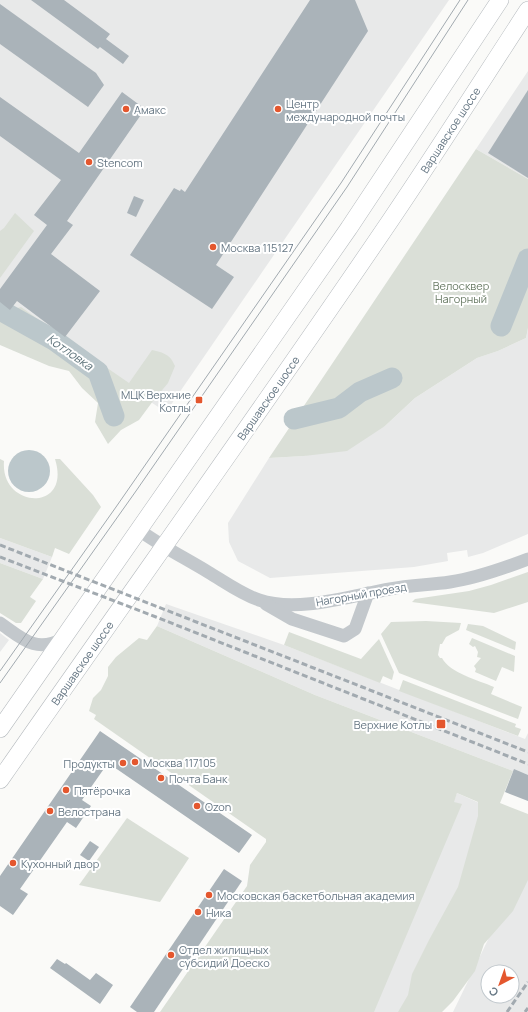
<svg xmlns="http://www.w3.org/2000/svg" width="528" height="1012" viewBox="0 0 528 1012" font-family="Manrope,sans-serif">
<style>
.built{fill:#e8e9e9;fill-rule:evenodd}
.green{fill:#dadfd7}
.water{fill:#bbc7cb}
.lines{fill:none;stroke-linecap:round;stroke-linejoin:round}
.river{stroke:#bbc7cb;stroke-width:21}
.building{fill:#aab3b9}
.major-casing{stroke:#b5babe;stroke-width:18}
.minor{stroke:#c3c8cc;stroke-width:13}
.major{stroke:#fff;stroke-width:17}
.tram{stroke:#a2aab0;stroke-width:1}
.rail{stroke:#a2aab0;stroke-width:3;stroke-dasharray:6 3;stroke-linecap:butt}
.poi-dot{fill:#e4572e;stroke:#fff;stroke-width:1.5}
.labels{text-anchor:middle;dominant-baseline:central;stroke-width:4;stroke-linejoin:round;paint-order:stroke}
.poi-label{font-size:11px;fill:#657683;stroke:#fff;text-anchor:start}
.street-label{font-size:11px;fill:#657683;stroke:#fff}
.park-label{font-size:11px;fill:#687a64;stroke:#fff}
.water-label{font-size:12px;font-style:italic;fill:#60757c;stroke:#fff}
</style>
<rect width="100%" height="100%" fill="#fafaf8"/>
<g class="built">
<polygon points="0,0 449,0 166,412 0,304"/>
<polygon points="528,71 528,179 476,149"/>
<polygon points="528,328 528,534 483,553 468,557 467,550 447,553 448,561 414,567 270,578 238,561 229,542 228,523 269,458 304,456 385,426 415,398 477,358 498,351 526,338"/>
<polygon points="0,538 52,557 43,579 0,563"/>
<polygon points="166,604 284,645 525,739 528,733 528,801 513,771 315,695 157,626"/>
<polygon points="0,633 9,640 0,652"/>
<polygon points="457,793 497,811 421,1012 366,1012 407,918"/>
<path d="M528 857V1012H453ZM488 972H512V996H488Z"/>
</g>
<g class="green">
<polygon points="476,149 528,179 528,328 526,338 498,351 477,358 415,398 385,426 347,451 304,456 269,458"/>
<polygon points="15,213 34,231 0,278 0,231 4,228"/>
<path d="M0 302 10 310 21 307 68 341 129 383 152 350C164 353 170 354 175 366L168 383 153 401 139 420 121 430 108 444 95 422 98 403 82 388 69 371 49 366 0 345Z"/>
<path d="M0 459 4 461C0 509 72 513 55 459H60L93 495 101 507 69 554 55 548 52 557 0 538Z"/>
<polygon points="0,563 43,579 30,597 36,601 21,623 16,623 0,613"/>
<polygon points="528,572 528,602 494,613 412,602 415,599 469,591 491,585"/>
<path d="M426 621 461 623 459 630 446 637 442 644H440L438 655 440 658H442C450 673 478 680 494 687L491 694 522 707 518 719 399 673 381 634 391 622Z"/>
<polygon points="468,624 483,626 516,642 515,650 466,630"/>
<polygon points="157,626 315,695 513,771 500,803 528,814 528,880 513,911 484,944 475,971 453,1001 442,1012 398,1012 408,995 412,974 429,940 458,887 478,816 478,802 457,793 454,802 462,804 374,1012 160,1012 247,886 250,865 266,842 266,839 94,719 96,715 89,711 93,698 101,690 108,676 108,667 116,657 139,638 147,640"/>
<polygon points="289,632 361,659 379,639 394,672 392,680 383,676 380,683 284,645"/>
<polygon points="472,638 515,656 514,672 502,667 496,681 475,672 476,669 474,666 481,658 477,657 478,652 475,646 473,647 469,644"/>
<polygon points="403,680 516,724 515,727 521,729 518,736 399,691"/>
<polygon points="127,818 189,858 160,902 79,885"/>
</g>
<circle class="water" cx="29" cy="471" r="21"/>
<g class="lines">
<g class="river">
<polyline points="0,310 54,340 98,372 114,416"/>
<polyline points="501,326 528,259"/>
<polyline points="294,419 339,408 360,392 392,378"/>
</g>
</g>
<g class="building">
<polygon points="31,0 64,0 110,34 106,39 129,56 123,64 100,47 98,49"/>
<polygon points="310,0 355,0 368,31 216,265 234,277 212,309 130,255 174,188 180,191 181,189 185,192"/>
<polygon points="0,4 96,73 104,85 88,107 0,44"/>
<polygon points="528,90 528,178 488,153"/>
<polygon points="122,92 145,109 67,221 73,225 51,254 100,291 65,337 17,301 10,310 0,302 0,289 47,225 34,215 61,180 0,136 0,97 79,153"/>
<polygon points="134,196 144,200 136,217 127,213"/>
<polygon points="100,731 252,835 239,853 108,763 82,800 91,806 76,828 67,822 20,889 28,894 13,915 0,906 0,876"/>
<polygon points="514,769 528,775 528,801 505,792"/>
<polygon points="90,841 99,847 89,861 80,855"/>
<polygon points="224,869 242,881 154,1012 137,1012 130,1007"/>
<polygon points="57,959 65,964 66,963 90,980 96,973 113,985 100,1004 50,968"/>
</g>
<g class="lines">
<defs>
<g id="major">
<polyline points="0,729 349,228 500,0"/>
<path d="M0 780C130 593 264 407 392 218 438 150 483 79 528 10"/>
</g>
</defs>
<use href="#major" class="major-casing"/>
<g class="minor">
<path d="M139 530C161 546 185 558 208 572 225 582 241 594 259 600 297 613 351 596 390 589 410 585 430 585 450 582 477 578 502 569 528 559"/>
<polyline points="266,604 292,619 344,636 355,629 368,593"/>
<path d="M0 623C23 639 35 653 63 639"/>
</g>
<use href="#major" class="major"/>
<g class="tram">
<polyline points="0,671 116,507 341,183 460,0"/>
<polyline points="0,683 136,491 347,187 468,0"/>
</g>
<g class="rail">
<polyline points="0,545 528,752"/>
<polyline points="0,557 156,617 528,764"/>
<polyline points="507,1012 528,982"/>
<polyline points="525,1012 528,1008"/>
</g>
</g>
<g class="poi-dot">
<circle cx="126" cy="109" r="4"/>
<circle cx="278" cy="109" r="4"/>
<circle cx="89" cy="162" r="4"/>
<circle cx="213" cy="247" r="4"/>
<rect x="195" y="396" width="8" height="8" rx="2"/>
<rect x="436" y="719" width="10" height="10" rx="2"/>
<circle cx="135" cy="762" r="4"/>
<circle cx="123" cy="763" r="4"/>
<circle cx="161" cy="778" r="4"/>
<circle cx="66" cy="790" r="4"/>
<circle cx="197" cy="806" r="4"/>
<circle cx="50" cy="811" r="4"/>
<circle cx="13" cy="863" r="4"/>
<circle cx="209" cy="895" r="4"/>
<circle cx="198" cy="912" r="4"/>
<circle cx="171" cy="955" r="4"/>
</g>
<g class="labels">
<g class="poi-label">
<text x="286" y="103">Центр<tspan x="286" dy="13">международной почты</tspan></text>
<text x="134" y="109">Амакс</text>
<text x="97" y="162">Stencom</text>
<text x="221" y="247">Москва 115127</text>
<text x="191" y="394" text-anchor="end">МЦК Верхние<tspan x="191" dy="13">Котлы</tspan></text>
<text x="432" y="724" text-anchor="end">Верхние Котлы</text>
<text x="143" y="762">Москва 117105</text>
<text x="115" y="763" text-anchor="end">Продукты</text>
<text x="169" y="778">Почта Банк</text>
<text x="74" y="790">Пятёрочка</text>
<text x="205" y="806">Ozon</text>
<text x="58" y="811">Велострана</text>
<text x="21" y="863">Кухонный двор</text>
<text x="217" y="895">Московская баскетбольная академия</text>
<text x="206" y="912">Ника</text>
<text x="179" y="949">Отдел жилищных<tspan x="179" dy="13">субсидий Доеско</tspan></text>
</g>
<g class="street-label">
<text transform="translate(450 130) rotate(-57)">Варшавское шоссе</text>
<text transform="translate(268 398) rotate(-55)">Варшавское шоссе</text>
<text transform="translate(361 594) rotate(-10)">Нагорный проезд</text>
<text transform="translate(82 663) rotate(-55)">Варшавское шоссе</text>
</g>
<g class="park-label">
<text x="461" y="285">Велосквер<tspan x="461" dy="13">Нагорный</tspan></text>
</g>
<g class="water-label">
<text transform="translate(70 352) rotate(35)">Котловка</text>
</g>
</g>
<g transform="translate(500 984) rotate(221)"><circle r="19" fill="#ffffff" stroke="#c1c8cd"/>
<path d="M0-3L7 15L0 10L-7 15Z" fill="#e4572e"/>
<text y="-6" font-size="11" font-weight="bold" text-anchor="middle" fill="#657683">С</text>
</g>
</svg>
